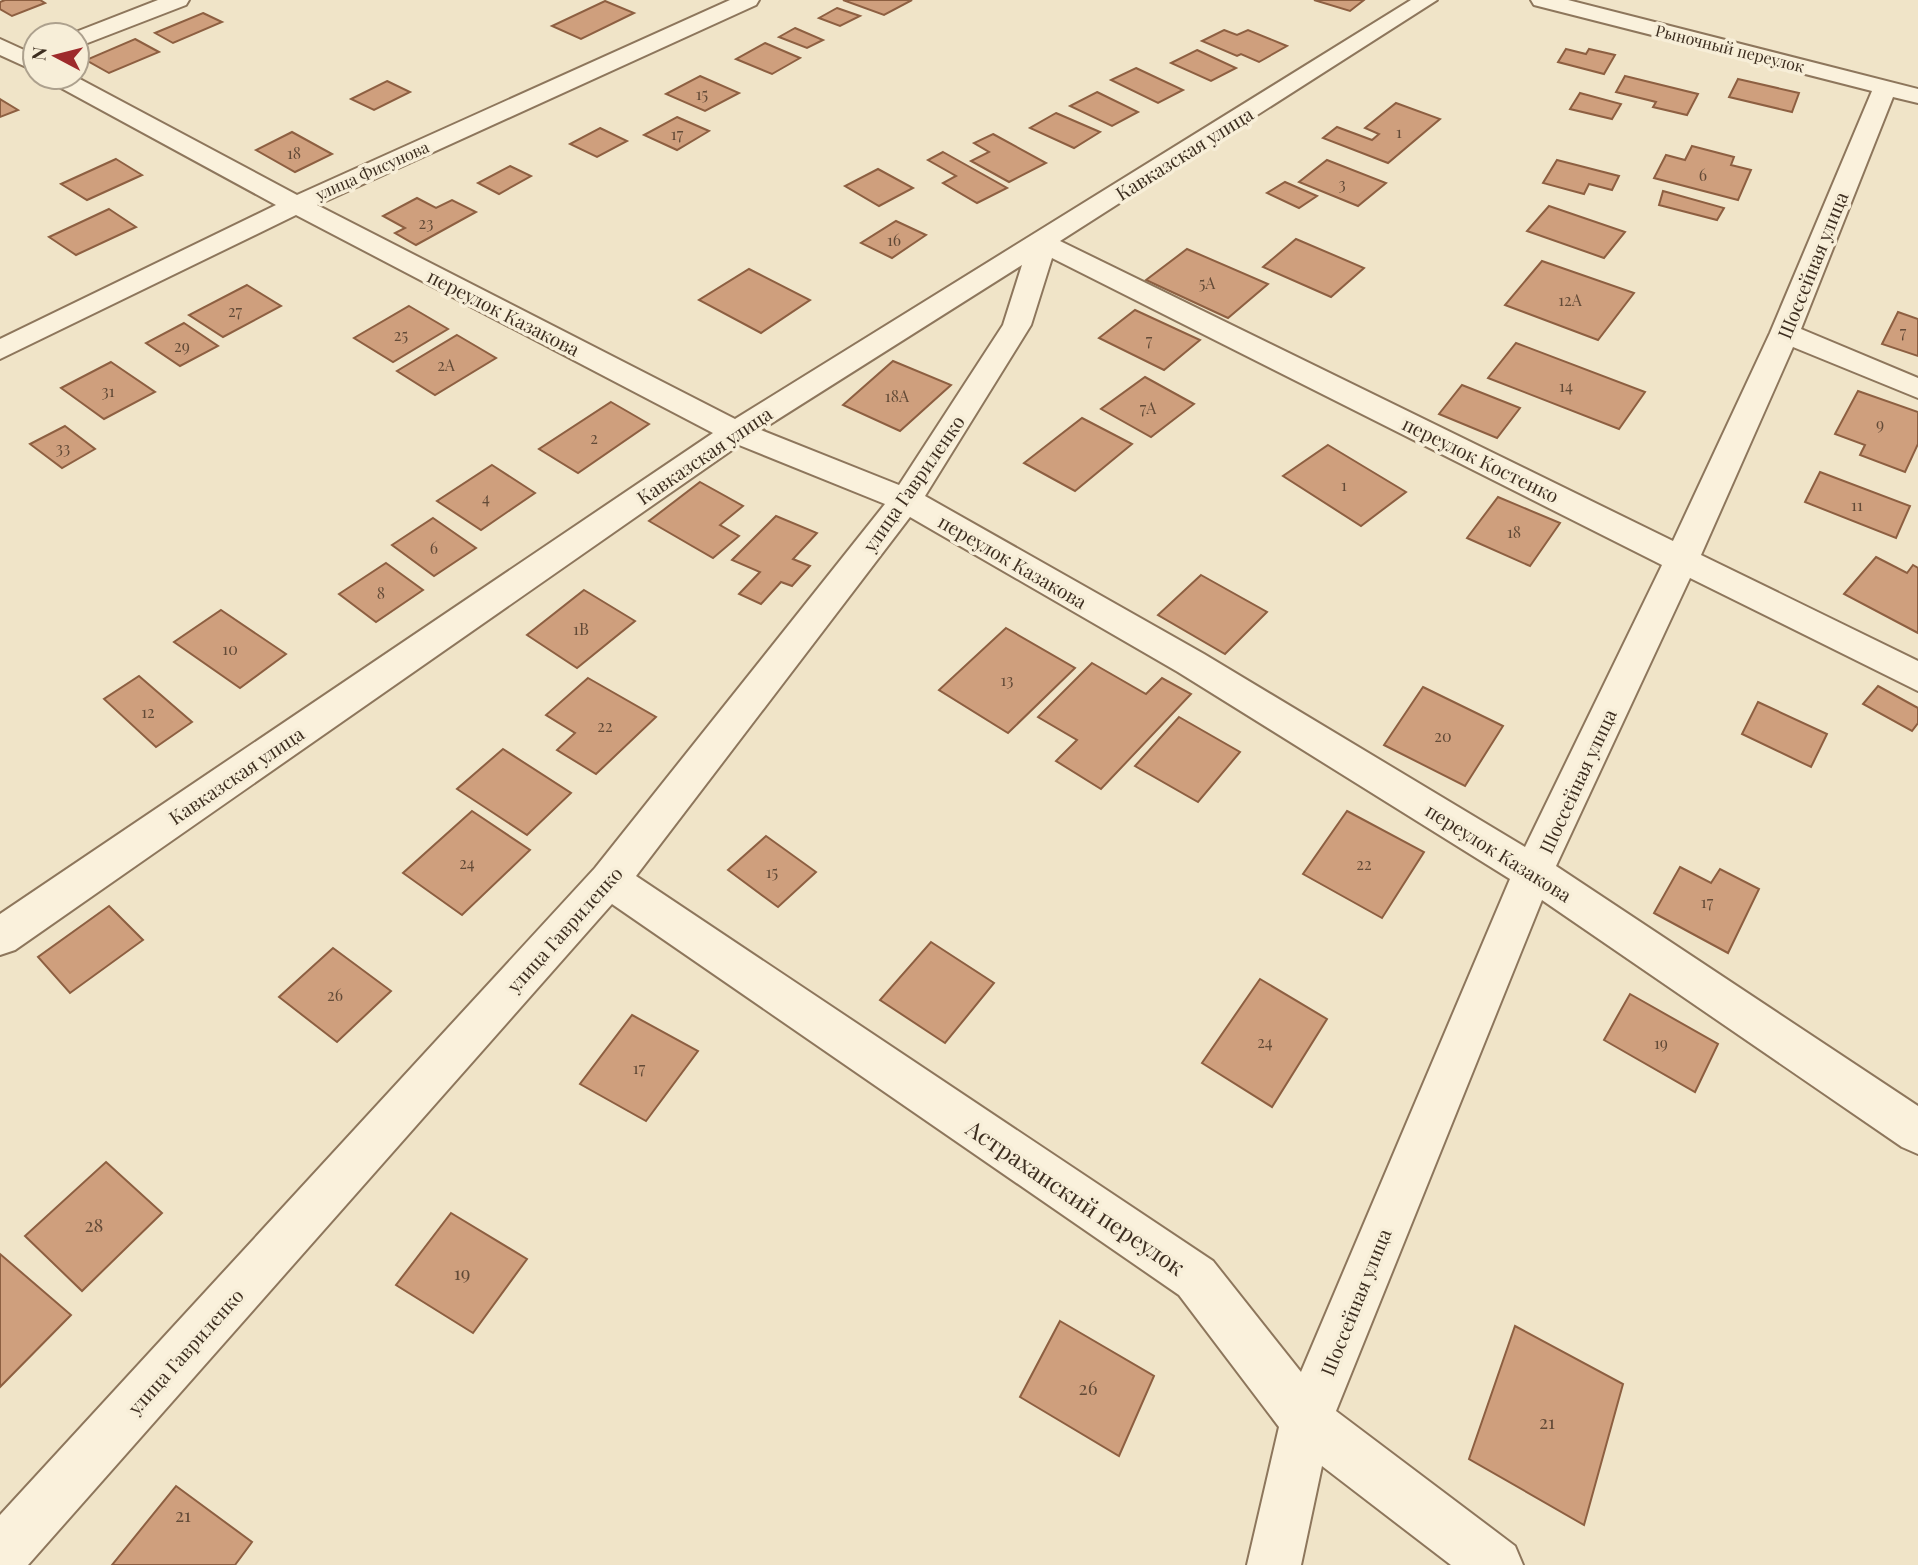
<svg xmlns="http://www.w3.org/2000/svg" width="1918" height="1565" viewBox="0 0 1918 1565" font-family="'Playfair Display',serif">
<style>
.building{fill:#cf9f7d;stroke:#8d5f41;stroke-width:2}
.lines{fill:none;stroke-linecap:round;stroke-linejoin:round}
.minor-casing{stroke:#8d765c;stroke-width:4}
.minor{fill:#faf1dc;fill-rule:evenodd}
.labels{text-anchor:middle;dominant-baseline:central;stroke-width:7;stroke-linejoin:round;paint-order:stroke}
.far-street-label{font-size:16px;fill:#3d2e20;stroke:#f7eed8}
.number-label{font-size:16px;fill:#624a37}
.street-label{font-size:19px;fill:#3d2e20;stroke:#f7eed8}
.near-number-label{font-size:19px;fill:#624a37}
.near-street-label{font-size:23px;fill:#3d2e20;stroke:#f7eed8}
</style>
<rect width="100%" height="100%" fill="#f0e4c8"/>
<g class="building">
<polygon points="5,0 40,0 45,3 12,16 0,9 0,2"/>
<polygon points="843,0 912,0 884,15"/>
<polygon points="1314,0 1364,0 1350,11"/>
<polygon points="605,1 634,13 581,39 552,26"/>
<polygon points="837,8 860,16 840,26 819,18"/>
<polygon points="203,13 222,22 173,43 155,33"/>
<polygon points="795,28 823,40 807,48 779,37"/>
<polygon points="1224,30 1237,35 1248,30 1287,46 1259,62 1241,54 1237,56 1202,41"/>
<polygon points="135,39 159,52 109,73 86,60"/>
<polygon points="765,43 800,58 772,74 736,59"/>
<polygon points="1566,49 1586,54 1589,49 1615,55 1604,74 1558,62"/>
<polygon points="1197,50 1236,68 1211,81 1171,63"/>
<polygon points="1136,68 1183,90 1158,103 1111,80"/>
<polygon points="700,76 739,93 705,111 666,94"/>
<polygon points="1625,76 1698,94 1687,115 1653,107 1656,102 1616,92"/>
<polygon points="1738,79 1799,93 1792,112 1729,97"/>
<polygon points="387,81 410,92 374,110 351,99"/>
<polygon points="1097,92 1138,112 1112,126 1070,106"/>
<polygon points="1580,93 1621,104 1612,119 1570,109"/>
<polygon points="0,99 18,110 0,117"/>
<polygon points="1396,103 1440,119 1388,163 1323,138 1337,127 1372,140 1379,134 1365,128"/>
<polygon points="1056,113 1100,132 1074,148 1030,128"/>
<polygon points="677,117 709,131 677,150 644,135"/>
<polygon points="600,128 627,141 597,157 570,144"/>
<polygon points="292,132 332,154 295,172 256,150"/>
<polygon points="993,134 1046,163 1009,182 971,161 989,152 974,143"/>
<polygon points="1692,146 1734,157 1731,165 1751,170 1738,200 1654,178 1666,155 1685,160"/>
<polygon points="943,152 1007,188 977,203 943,183 956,176 928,160"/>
<polygon points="116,159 142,175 87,200 61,184"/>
<polygon points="1327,160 1386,183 1358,206 1299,182"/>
<polygon points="1557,160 1619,176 1612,190 1589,184 1584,194 1543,183"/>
<polygon points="510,166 531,176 499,194 478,183"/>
<polygon points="878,169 913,188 879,206 845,186"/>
<polygon points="1285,182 1317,196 1299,208 1267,193"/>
<polygon points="1663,191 1724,208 1717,220 1659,205"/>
<polygon points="417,198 436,208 452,200 476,212 416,245 395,233 405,228 383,216"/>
<polygon points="1549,206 1625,232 1604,258 1527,231"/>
<polygon points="109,209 136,227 76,255 49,237"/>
<polygon points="896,221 926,235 892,258 861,243"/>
<polygon points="1296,239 1364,268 1331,297 1263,267"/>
<polygon points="1187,249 1268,284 1228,318 1146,280"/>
<polygon points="1542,261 1634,293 1598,340 1505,305"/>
<polygon points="749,269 810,300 761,333 699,300"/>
<polygon points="247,285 281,306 223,337 189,315"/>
<polygon points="409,306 448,329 393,362 354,338"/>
<polygon points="1135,310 1200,340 1164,370 1099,338"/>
<polygon points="1898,312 1918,319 1918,356 1882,344"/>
<polygon points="184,323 218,346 180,366 146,343"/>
<polygon points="457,335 496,358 435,395 397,371"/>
<polygon points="1516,343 1645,392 1619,429 1488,378"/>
<polygon points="893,361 951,385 900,431 843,405"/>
<polygon points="111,362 155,392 104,419 61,388"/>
<polygon points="1145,377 1194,404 1151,437 1101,409"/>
<polygon points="1462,385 1520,408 1497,438 1439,414"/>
<polygon points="1858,391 1918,412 1918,444 1905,472 1860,455 1865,445 1835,434"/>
<polygon points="611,402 649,424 578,473 539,449"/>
<polygon points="1082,418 1132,444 1075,491 1024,463"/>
<polygon points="65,426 95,449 62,468 30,444"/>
<polygon points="1328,445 1406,492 1361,526 1283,476"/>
<polygon points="492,465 535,493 481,530 437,501"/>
<polygon points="1820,472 1910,506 1896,538 1805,502"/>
<polygon points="700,482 743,506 720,525 739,536 713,558 649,521"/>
<polygon points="1498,497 1560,523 1530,566 1467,538"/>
<polygon points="776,516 817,533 793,559 810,566 792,586 781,582 761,604 739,594 760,572 732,560"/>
<polygon points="433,518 476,548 434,576 392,545"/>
<polygon points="1876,557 1907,573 1913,565 1918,568 1918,633 1844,594"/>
<polygon points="386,563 423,590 376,622 339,594"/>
<polygon points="1201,575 1267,612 1225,654 1158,615"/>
<polygon points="584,590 635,621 577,668 527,635"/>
<polygon points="221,610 286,654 240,688 174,642"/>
<polygon points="1006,628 1075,668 1008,733 939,690"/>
<polygon points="1092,663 1146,694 1162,678 1191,694 1101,789 1056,761 1077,740 1038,717"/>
<polygon points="139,676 192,722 156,747 104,699"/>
<polygon points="588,678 656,717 596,774 557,750 575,733 546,715"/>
<polygon points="1878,686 1918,708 1918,723 1912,731 1863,704"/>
<polygon points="1423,687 1503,726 1465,786 1384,745"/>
<polygon points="1758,702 1827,734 1811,767 1742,734"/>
<polygon points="1179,717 1240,752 1198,802 1135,766"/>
<polygon points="503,749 571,793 527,835 457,789"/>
<polygon points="472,811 530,850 462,915 403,873"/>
<polygon points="1347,811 1424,852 1382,918 1303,874"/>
<polygon points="766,836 816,872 778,907 728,870"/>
<polygon points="1680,867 1711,883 1720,869 1759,889 1728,953 1654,913"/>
<polygon points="109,906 143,940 70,993 38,957"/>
<polygon points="931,942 994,983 945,1043 880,1000"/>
<polygon points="333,948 391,991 337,1042 279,997"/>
<polygon points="1260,979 1327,1019 1272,1107 1202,1063"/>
<polygon points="1630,994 1718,1044 1695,1092 1604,1040"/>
<polygon points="632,1015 698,1051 646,1121 580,1084"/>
<polygon points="106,1162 162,1213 82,1291 25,1236"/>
<polygon points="451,1213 527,1259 473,1333 396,1285"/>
<polygon points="0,1254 71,1315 0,1387"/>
<polygon points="1060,1321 1154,1376 1119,1456 1020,1397"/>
<polygon points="1515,1326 1623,1384 1584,1525 1469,1459"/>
<polygon points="176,1486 252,1542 235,1565 112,1565"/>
</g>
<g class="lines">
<defs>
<g id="minor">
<polygon points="158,0 189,0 186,5 85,44 77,46 77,35 68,35"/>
<path d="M730 0H759L756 5 317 205 735 419 1411 0H1437L1060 241 1673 541 1770 333 1872 91 1534 5 1531 0H1568L1918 89V103L1893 97 1801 329 1918 378V398L1793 347 1701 555 1918 661V691L1690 578 1556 866 1918 1106V1154L1902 1147 1542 900 1336 1411 1515 1546 1523 1565H1451L1322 1466 1301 1565H1247L1279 1427 1179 1295 612 904 28 1565H0V1515L595 868 885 504 739 445 15 950 0 955V914L713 433 296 215 0 359V339L276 205 50 82 46 77H76L297 195ZM1052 258 1662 565 1525 847 1204 654 925 496 1031 325ZM1022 265 1003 325 899 485 761 430ZM910 517 1178 672 1510 879 1301 1372 1213 1261 636 876Z"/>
<polygon points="0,39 35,55 35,71 0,55"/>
</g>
</defs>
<use href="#minor" class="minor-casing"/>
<use href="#minor" class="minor"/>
</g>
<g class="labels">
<g class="far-street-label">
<text transform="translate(1730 48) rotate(14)">Рыночный переулок</text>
<text transform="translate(372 170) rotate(-24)">улица Фисунова</text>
</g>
<g class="number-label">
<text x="702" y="93">15</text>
<text x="1399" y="131">1</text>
<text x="677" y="133">17</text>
<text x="294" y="152">18</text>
<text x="1703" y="174">6</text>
<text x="1342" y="183">3</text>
<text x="426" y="222">23</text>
<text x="894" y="239">16</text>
<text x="1207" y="282">5А</text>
<text x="1570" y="299">12А</text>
<text x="235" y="310">27</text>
<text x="1903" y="331">7</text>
<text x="401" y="334">25</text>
<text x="1149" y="339">7</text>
<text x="182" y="345">29</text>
<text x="446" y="364">2А</text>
<text x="1566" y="385">14</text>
<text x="108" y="390">31</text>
<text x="897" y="395">18А</text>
<text x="1148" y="407">7А</text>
<text x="1880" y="423">9</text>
<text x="594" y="437">2</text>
<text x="63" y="447">33</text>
<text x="1344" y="484">1</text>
<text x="486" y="497">4</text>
<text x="1857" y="504">11</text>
<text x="1514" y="531">18</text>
<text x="434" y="547">6</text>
<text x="381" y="592">8</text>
<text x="581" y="628">1В</text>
<text x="230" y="648">10</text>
<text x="1007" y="679">13</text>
<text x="148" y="711">12</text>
<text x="605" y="725">22</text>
<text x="1443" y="735">20</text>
<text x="467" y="862">24</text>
<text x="1364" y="863">22</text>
<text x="772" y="871">15</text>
<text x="1707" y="901">17</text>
<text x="335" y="994">26</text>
<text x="1265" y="1041">24</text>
<text x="1661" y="1042">19</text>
<text x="639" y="1067">17</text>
</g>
<g class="street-label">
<text transform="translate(1184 153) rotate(-32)">Кавказская улица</text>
<text transform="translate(1812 265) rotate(-68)">Шоссейная улица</text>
<text transform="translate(504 312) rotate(27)">переулок Казакова</text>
<text transform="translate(704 455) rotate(-34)">Кавказская улица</text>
<text transform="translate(1481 459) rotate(26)">переулок Костенко</text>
<text transform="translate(913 483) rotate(-55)">улица Гавриленко</text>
<text transform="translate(1013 561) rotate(30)">переулок Казакова</text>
<text transform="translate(236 775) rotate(-34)">Кавказская улица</text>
<text transform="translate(1577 781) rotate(-65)">Шоссейная улица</text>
<text transform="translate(1499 852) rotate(32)">переулок Казакова</text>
<text transform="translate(564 929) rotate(-48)">улица Гавриленко</text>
<text transform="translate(1355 1302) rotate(-68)">Шоссейная улица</text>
<text transform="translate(185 1351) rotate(-48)">улица Гавриленко</text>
</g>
<g class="near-number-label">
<text x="94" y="1224">28</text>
<text x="462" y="1272">19</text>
<text x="1088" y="1387">26</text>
<text x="1547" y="1421">21</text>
<text x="183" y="1514">21</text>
</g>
<g class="near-street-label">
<text transform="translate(1076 1197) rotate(34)">Астраханский переулок</text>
</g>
</g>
<g transform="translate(56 56) rotate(277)"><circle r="33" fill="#f7eed8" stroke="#ada18e" stroke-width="2"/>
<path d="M0-5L12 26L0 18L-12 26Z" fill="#9e2a2b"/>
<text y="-10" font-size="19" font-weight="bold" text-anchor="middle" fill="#3d2e20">N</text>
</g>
</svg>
